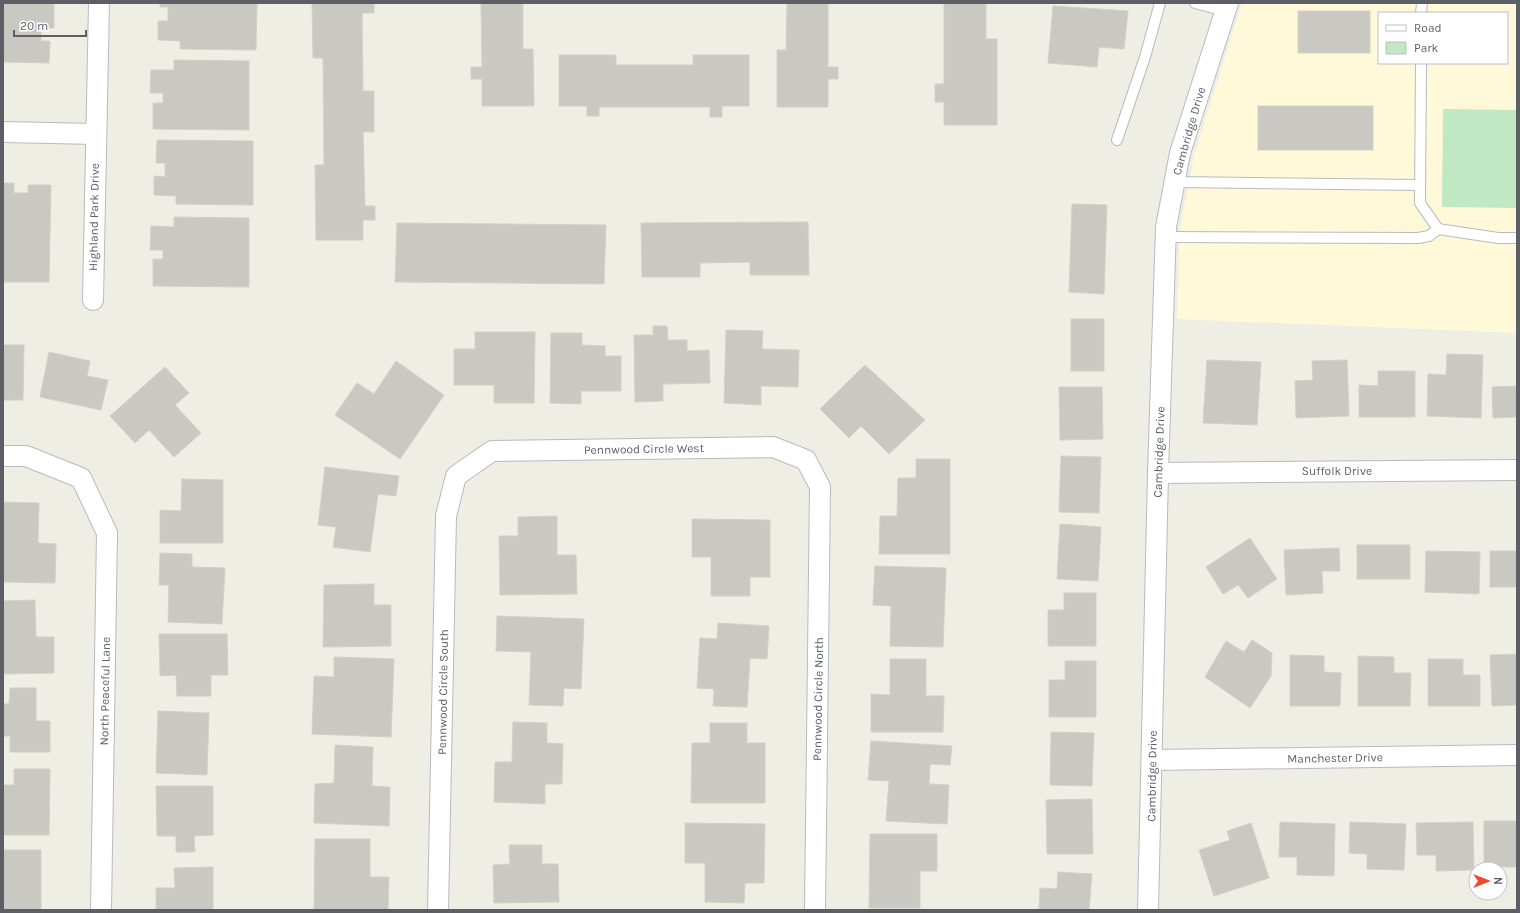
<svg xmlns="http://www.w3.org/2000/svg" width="1520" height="913" viewBox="0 0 1520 913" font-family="Karla,sans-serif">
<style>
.commercial{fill:#fff9da;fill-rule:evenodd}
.green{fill:#c0e8c3}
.building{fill:#cac8c2;stroke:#d4d0c3}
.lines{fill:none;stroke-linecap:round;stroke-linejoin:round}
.lane-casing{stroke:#b7babf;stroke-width:12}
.street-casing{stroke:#b7babf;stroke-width:22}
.lane{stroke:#fff;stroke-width:10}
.street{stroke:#fff;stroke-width:20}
.labels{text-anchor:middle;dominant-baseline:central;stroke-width:3;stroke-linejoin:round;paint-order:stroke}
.street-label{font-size:12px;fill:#5c6066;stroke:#fff}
</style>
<rect width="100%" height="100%" fill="#efeee5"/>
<path class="commercial" d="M1242 3H1517V333L1177 319 1180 228 1194 156ZM1379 13H1507V63H1379Z"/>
<polygon class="green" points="1443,109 1517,110 1517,208 1442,207"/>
<g class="building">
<polygon points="3,3 54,4 54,28 41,28 41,41 50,41 49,63 3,62"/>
<polygon points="160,3 257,3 256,50 180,49 180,41 158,40 158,21 168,21 168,7 160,7"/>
<polygon points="312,3 374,3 374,13 362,13 363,91 374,91 374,132 363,132 365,206 375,206 375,220 363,220 363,240 316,240 315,165 324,165 323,58 313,58"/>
<polygon points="481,3 523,3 523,49 533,49 534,106 482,106 482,79 471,79 471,67 482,67"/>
<polygon points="787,3 828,3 828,67 838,67 838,79 828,79 828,107 777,107 777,50 786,50"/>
<polygon points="944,3 986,3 986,39 997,39 997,125 944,125 944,102 935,102 935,84 944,84"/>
<polygon points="1053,6 1128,11 1124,49 1099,47 1097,67 1048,63"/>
<rect x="1298" y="11" width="72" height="42"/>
<polygon points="559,55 616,55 616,65 693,65 693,55 749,55 749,106 722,106 722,117 710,117 710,107 599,107 599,116 587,116 587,106 559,106"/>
<polygon points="174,60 249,61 249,130 153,129 153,103 163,103 163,93 150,93 151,70 174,70"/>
<rect x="1258" y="106" width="115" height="44"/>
<polygon points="157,140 253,141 253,205 176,204 176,196 154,195 154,176 165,177 165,163 156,163"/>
<polygon points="3,183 14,183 14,193 28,193 28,185 51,185 49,282 3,282"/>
<polygon points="1072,204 1107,205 1104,294 1069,292"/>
<polygon points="174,217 249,218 249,287 153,286 153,259 163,259 163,250 150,250 151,226 174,227"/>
<polygon points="808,222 809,275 750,275 750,262 700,263 700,277 642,277 641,223"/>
<polygon points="397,223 606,225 604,284 395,282"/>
<rect x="1071" y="319" width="33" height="52"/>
<polygon points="653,326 667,326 668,340 687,340 687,351 709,350 710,383 663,384 663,401 635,402 634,335 653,335"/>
<polygon points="726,330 763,331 762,349 799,350 798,387 761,386 761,405 724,403"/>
<polygon points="475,332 535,332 534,403 494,403 494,385 454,385 454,349 475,349"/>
<polygon points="551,333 582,333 582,345 605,346 605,356 621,356 621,391 581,391 581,404 550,403"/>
<polygon points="3,345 24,345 23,400 3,400"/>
<polygon points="49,352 90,361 87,376 108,380 101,410 40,397"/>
<polygon points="1447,354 1483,355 1481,418 1427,416 1428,374 1446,375"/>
<polygon points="1207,360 1261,362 1257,425 1203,423"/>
<polygon points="1347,360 1349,416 1296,418 1295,381 1313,380 1312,361"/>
<polygon points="396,361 444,395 400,459 335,415 357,383 374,394"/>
<polygon points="865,365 925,420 889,454 861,426 849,438 820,409"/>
<polygon points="165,367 189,393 175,405 201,433 174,457 149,430 135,443 110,416"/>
<polygon points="1378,371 1415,371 1415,417 1359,417 1359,385 1378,386"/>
<polygon points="1517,386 1517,417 1493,418 1492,387"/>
<polygon points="1059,387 1102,387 1103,439 1060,440"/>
<polygon points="1061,456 1101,457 1099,513 1059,512"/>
<polygon points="916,459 950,459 950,554 879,554 880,516 897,516 898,478 916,478"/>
<polygon points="325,467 399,476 396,496 378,494 370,552 333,547 336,527 318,525"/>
<polygon points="182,479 223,480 223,543 160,543 160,510 181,511"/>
<polygon points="3,502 39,503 38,543 56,544 55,583 3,582"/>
<polygon points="557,516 557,555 576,555 577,594 500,595 499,536 518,536 518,517"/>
<polygon points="692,519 770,520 770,577 750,577 750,596 711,596 711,557 692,557"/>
<polygon points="1060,524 1101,527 1098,581 1057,579"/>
<polygon points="1250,538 1277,579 1248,598 1238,585 1223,594 1206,567"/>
<rect x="1357" y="545" width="53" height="34"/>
<polygon points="1339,548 1340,571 1322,571 1323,593 1286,595 1284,550"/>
<polygon points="1426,551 1480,552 1479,594 1425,592"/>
<rect x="1490" y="551" width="27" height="36"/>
<polygon points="160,553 192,554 192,567 225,568 222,624 168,622 169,585 159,585"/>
<polygon points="875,566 946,568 943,647 890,646 891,606 873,605"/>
<polygon points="374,584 374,605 391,605 391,646 323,647 324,585"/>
<polygon points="1064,593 1096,593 1096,646 1048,646 1048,610 1064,610"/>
<polygon points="35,600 36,637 54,637 54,673 3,674 3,601"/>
<polygon points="497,616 584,619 581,689 564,688 563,706 529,705 531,652 496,651"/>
<polygon points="718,623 769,626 767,659 750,658 747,707 713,706 714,689 697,688 700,638 717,639"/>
<polygon points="159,634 227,634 228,675 211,675 211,696 177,696 176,675 160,676"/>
<polygon points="1252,640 1272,653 1271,676 1250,708 1205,677 1226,641 1244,652"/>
<polygon points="1517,654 1517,705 1492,706 1490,655"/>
<polygon points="1290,655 1324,656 1324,672 1341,673 1340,706 1290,706"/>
<polygon points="1358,656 1394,657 1394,673 1411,673 1410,706 1358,706"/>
<polygon points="334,657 394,659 391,737 312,734 314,676 334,677"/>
<polygon points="890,659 926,659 926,696 944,696 943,732 871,732 871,694 890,695"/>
<polygon points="1428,659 1463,659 1463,675 1480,675 1480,706 1428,706"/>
<polygon points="1065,661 1096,661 1096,717 1049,717 1049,680 1065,680"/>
<polygon points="10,688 36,688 36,721 50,721 50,752 10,752 10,736 3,736 3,704 9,704"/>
<polygon points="158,711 209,713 207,775 156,773"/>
<polygon points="513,722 547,723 547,743 563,744 562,784 545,784 545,804 494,802 495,762 512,762"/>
<polygon points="710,723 747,723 747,743 765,743 765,803 691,803 692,743 710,743"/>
<polygon points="1051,732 1094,733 1092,786 1050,785"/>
<polygon points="871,741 952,746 950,765 930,764 929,784 949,785 947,824 886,821 889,781 868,780"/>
<polygon points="335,745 373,747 372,786 390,787 389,826 314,823 315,784 334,783"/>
<polygon points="14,769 50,769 49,835 3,835 3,785 14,785"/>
<polygon points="156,786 213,786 213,835 194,836 195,852 176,852 176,836 157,836"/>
<polygon points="1092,799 1093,854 1047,854 1046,800"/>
<rect x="1484" y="821" width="33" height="46"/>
<polygon points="1280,822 1335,824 1334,876 1297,875 1297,857 1279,857"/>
<polygon points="1350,822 1406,824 1404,870 1367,869 1367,854 1349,853"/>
<polygon points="1473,822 1474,870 1436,871 1436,855 1417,855 1416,823"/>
<polygon points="685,823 765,824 764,883 745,883 744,903 705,902 705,863 685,863"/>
<polygon points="1251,823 1269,878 1214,896 1199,850 1230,840 1227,831"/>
<polygon points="870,834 937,834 937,871 920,871 920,908 869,908"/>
<polygon points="315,839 370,839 370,877 389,877 388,910 314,910"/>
<polygon points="509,845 542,845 542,864 558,864 559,902 494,903 493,865 510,864"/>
<rect x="3" y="850" width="38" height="60"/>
<polygon points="213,867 213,910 156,910 156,888 175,888 174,868"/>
<polygon points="1058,872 1092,874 1089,910 1039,910 1040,888 1057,889"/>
</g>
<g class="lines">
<defs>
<g id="lane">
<polyline points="1195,3 1225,11"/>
<polyline points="1421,13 1422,3"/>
<polyline points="1421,63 1420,203 1438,229 1498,238 1517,238"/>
<polyline points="1117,140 1145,57 1160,3"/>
<polyline points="1175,182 1420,185"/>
<polyline points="1165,237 1418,238 1429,236 1438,229"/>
</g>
<g id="street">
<polyline points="3,132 96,134"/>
<polyline points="93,300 99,3"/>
<polyline points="3,456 26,456 81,478 107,533 101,910"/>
<polyline points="1158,473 1517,470"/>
<polyline points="1152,760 1517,755"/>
<polyline points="438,910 446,516 456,476 492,451 773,447 806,460 820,487 815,910"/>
<polyline points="1148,910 1158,473 1166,227 1180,153 1228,3"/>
</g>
</defs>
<use href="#lane" class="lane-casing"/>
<use href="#street" class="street-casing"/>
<use href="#lane" class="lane"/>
<use href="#street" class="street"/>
</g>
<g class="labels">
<g class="street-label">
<text transform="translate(1189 131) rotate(-74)">Cambridge Drive</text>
<text transform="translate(94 217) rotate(-89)">Highland Park Drive</text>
<text transform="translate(644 449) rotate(-1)">Pennwood Circle West</text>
<text transform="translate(1159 452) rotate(-88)">Cambridge Drive</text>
<text x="1337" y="471">Suffolk Drive</text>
<text transform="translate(105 691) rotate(-89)">North Peaceful Lane</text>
<text transform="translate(443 692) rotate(-89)">Pennwood Circle South</text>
<text transform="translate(818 699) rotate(-89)">Pennwood Circle North</text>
<text transform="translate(1335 758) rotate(-1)">Manchester Drive</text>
<text transform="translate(1152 776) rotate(-89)">Cambridge Drive</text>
</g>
</g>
<rect width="1520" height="913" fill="none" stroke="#5c6066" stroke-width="8"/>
<rect x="1378" y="12" width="130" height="52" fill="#ffffff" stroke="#bebfc2"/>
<rect x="1386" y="25" width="20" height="6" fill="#ffffff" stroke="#bebfc2"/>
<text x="1414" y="32" font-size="12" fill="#5c6066">Road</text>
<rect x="1386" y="42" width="20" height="12" fill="#c0e8c3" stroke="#bebfc2"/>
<text x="1414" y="52" font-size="12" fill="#5c6066">Park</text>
<g transform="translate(1488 881) rotate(90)"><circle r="19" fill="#ffffff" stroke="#bebfc2"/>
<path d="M0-3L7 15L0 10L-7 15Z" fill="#ef482b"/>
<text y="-6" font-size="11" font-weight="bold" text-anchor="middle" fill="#5c6066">N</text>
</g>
<path d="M14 30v6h72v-6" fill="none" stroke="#5c6066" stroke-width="2"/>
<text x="20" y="30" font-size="12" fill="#5c6066" stroke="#ffffff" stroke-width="3" paint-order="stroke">20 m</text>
</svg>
